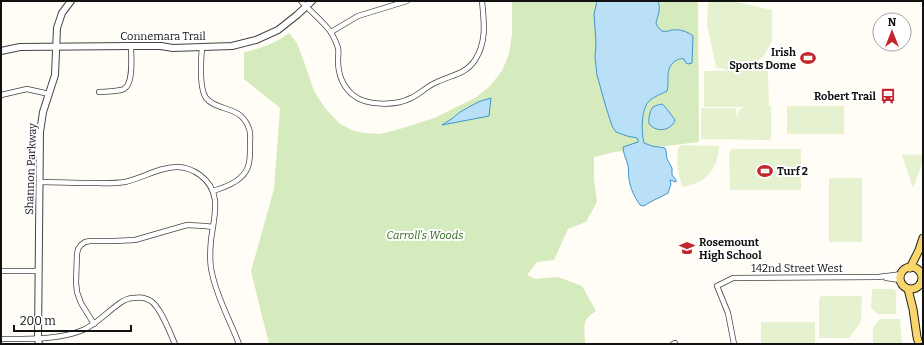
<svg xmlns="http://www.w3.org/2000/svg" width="924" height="345" viewBox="0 0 924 345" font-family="Bitter,serif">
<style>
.green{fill:#d5ebbd}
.pitch{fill:#e6f2cf}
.water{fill:#b9e0f7;stroke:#3f96cf}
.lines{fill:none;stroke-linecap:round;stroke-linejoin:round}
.minor-casing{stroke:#444;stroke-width:6}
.tertiary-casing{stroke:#444;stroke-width:8}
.primary-casing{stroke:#222;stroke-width:9}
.minor{stroke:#fff;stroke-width:4.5}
.tertiary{stroke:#fff;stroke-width:6}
.primary{stroke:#f9d66b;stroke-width:7}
.labels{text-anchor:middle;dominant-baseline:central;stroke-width:4;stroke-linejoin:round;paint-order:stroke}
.street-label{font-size:11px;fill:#111;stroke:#fff}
.poi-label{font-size:11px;font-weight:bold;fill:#111;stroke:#fff;text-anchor:end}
.park-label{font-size:11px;font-style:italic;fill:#2f6b1f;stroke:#fff}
</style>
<rect width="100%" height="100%" fill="#fffdf5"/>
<path class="green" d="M512 1H698L699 142 615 152 594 157V179L597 202 586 222 568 229 554 260 537 262 527 275 535 279 558 277 582 286 596 311C580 321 585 327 585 344H269L251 271 274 189 280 108 244 79V52C260 49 276 43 289 33L297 43 306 67 314 91 325 108 340 124 354 131 364 133 380 134 403 128 434 118 475 98 489 87 502 71 509 54 512 34Z"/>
<g class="pitch">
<polygon points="732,1 772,10 772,41 764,56 756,62 747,67 737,70 727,70 716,67 707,25 708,4 710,2"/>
<path d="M768 70 769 106H771V138L769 140 701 139V108H736L737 120C738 113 737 111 744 107H704V71Z"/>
<rect x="787" y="106" width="57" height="28"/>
<path d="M681 145 719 146C718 170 706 183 682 187L677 165 678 148Z"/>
<polygon points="732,149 801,149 801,190 730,190 729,152"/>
<polygon points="912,154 923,155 923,162 913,188 902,155"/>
<rect x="829" y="178" width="33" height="64"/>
<polygon points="872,289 893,289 896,291 896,314 878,314 871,308"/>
<polygon points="821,296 862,296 861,322 849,338 819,338 819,299"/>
<polygon points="880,319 900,319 902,344 873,344 873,327"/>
<rect x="761" y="322" width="54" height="22"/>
</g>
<g class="water">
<path d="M597 1H658C661 9 658 15 656 23 657 26 659 29 662 31 665 32 669 31 672 30 679 29 687 31 693 36L692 63 688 64 686 63 684 59C680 58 679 59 675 61 664 70 670 80 667 91 663 93 654 97 650 100 641 107 641 132 644 143L652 146 665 148 666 151 667 159 672 168V175L676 180V182L670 180 671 184 668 193C660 198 652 200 644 206L640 205C635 198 630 188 629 179 628 174 629 170 628 166 627 160 623 154 623 147L638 142V140L637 138 627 136 616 132 612 126 605 104 597 75 595 57 596 43 594 14Z"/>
<polygon points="491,98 489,116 442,125 453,118 460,112 478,102"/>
<path d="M662 104C665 106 673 117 675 120 672 130 658 133 650 125 647 122 650 110 653 107 656 105 659 105 662 104Z"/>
</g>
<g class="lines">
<defs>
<g id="minor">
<path d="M301 1C308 9 328 26 332 34 334 38 337 44 338 48 339 52 338 56 338 60 338 74 342 86 353 95 366 106 396 106 411 98 420 94 427 86 437 82 451 75 465 75 475 60 487 42 484 21 482 1"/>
<polyline points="331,32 358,16 407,1"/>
<path d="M202 47C201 59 199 88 206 98 215 109 231 107 241 116 244 119 248 125 249 129 251 133 250 140 250 144 250 157 251 169 240 178 233 185 222 188 213 191"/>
<path d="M99 92C104 92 120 91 124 89 134 83 131 56 131 46"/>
<polyline points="1,95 27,89 49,94"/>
<path d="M39 182C56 182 72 183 88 183 100 183 113 184 125 182 143 178 159 167 177 167 186 167 193 170 200 175 223 192 214 216 211 240 210 251 209 262 212 273 217 298 230 320 239 344"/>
<polyline points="1,271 38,271"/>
<polyline points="886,278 900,280"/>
<polyline points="94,324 81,303 77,292 76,282 77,254 78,249 81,245 85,242 90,241 114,241 135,240 187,225 205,226 213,227"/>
<path d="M1 339C27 339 59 340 83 330 97 324 107 312 120 303 124 300 128 298 134 298 139 297 146 298 151 301 161 308 170 333 175 344"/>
<polyline points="673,344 675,343 675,344"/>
<polyline points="734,344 728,313 717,286 733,278 878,277 895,275 901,274"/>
</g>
<g id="tertiary">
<polyline points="1,51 20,47 131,46 161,46 173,48 232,46 256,40 278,30 297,15 312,1"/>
<polyline points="39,344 38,339 40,132 43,112 55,75 57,28 62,13 71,1"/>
</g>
<g id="primary">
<circle cx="911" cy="278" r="11"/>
<polyline points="910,268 919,250 923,238"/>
<polyline points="908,289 913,309 917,337 919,344"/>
</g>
</defs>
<use href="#minor" class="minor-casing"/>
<use href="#tertiary" class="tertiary-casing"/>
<use href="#primary" class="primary-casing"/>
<use href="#minor" class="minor"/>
<use href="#tertiary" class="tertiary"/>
<use href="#primary" class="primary"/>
</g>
<defs>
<symbol id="stadium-bare" viewBox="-9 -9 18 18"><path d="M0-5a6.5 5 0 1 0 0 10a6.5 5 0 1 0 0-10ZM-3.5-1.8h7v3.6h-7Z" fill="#c4262e" stroke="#fff" stroke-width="2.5" paint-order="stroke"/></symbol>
<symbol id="bus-bare" viewBox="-9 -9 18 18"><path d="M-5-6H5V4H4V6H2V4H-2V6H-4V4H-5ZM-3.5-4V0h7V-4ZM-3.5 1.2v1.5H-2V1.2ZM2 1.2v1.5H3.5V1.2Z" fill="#c4262e" stroke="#fff" stroke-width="2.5" paint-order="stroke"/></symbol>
<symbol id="school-bare" viewBox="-9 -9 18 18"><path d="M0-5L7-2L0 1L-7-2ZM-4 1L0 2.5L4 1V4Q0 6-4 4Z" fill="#c4262e" stroke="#fff" stroke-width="2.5" paint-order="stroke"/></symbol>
</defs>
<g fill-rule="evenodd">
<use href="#stadium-bare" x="797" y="47" width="22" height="22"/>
<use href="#bus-bare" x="877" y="85" width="22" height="22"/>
<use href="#stadium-bare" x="754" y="160" width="22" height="22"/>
<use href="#school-bare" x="676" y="237" width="22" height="22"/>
</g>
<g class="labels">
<g class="street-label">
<text x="163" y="36">Connemara Trail</text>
<text transform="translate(31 169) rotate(-88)">Shannon Parkway</text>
<text x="797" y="268">142nd Street West</text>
</g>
<g class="poi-label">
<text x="796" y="52">Irish<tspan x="796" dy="13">Sports Dome</tspan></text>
<text x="876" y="96">Robert Trail</text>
<text x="777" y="171" text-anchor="start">Turf 2</text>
<text x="699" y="242" text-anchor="start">Rosemount<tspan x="699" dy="13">High School</tspan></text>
</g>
<g class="park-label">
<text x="425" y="235">Carroll's Woods</text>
</g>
</g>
<rect width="924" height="345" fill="none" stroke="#111111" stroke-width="4"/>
<g transform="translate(892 32)"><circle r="19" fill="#ffffff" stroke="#a0a0a0"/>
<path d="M0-3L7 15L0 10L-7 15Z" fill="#c4262e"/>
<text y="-6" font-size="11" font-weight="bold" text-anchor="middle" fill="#111111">N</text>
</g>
<path d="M14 325v6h117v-6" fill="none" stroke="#111111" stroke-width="2"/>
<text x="20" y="325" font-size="12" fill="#111111" stroke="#ffffff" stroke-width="3" paint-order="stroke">200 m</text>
</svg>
